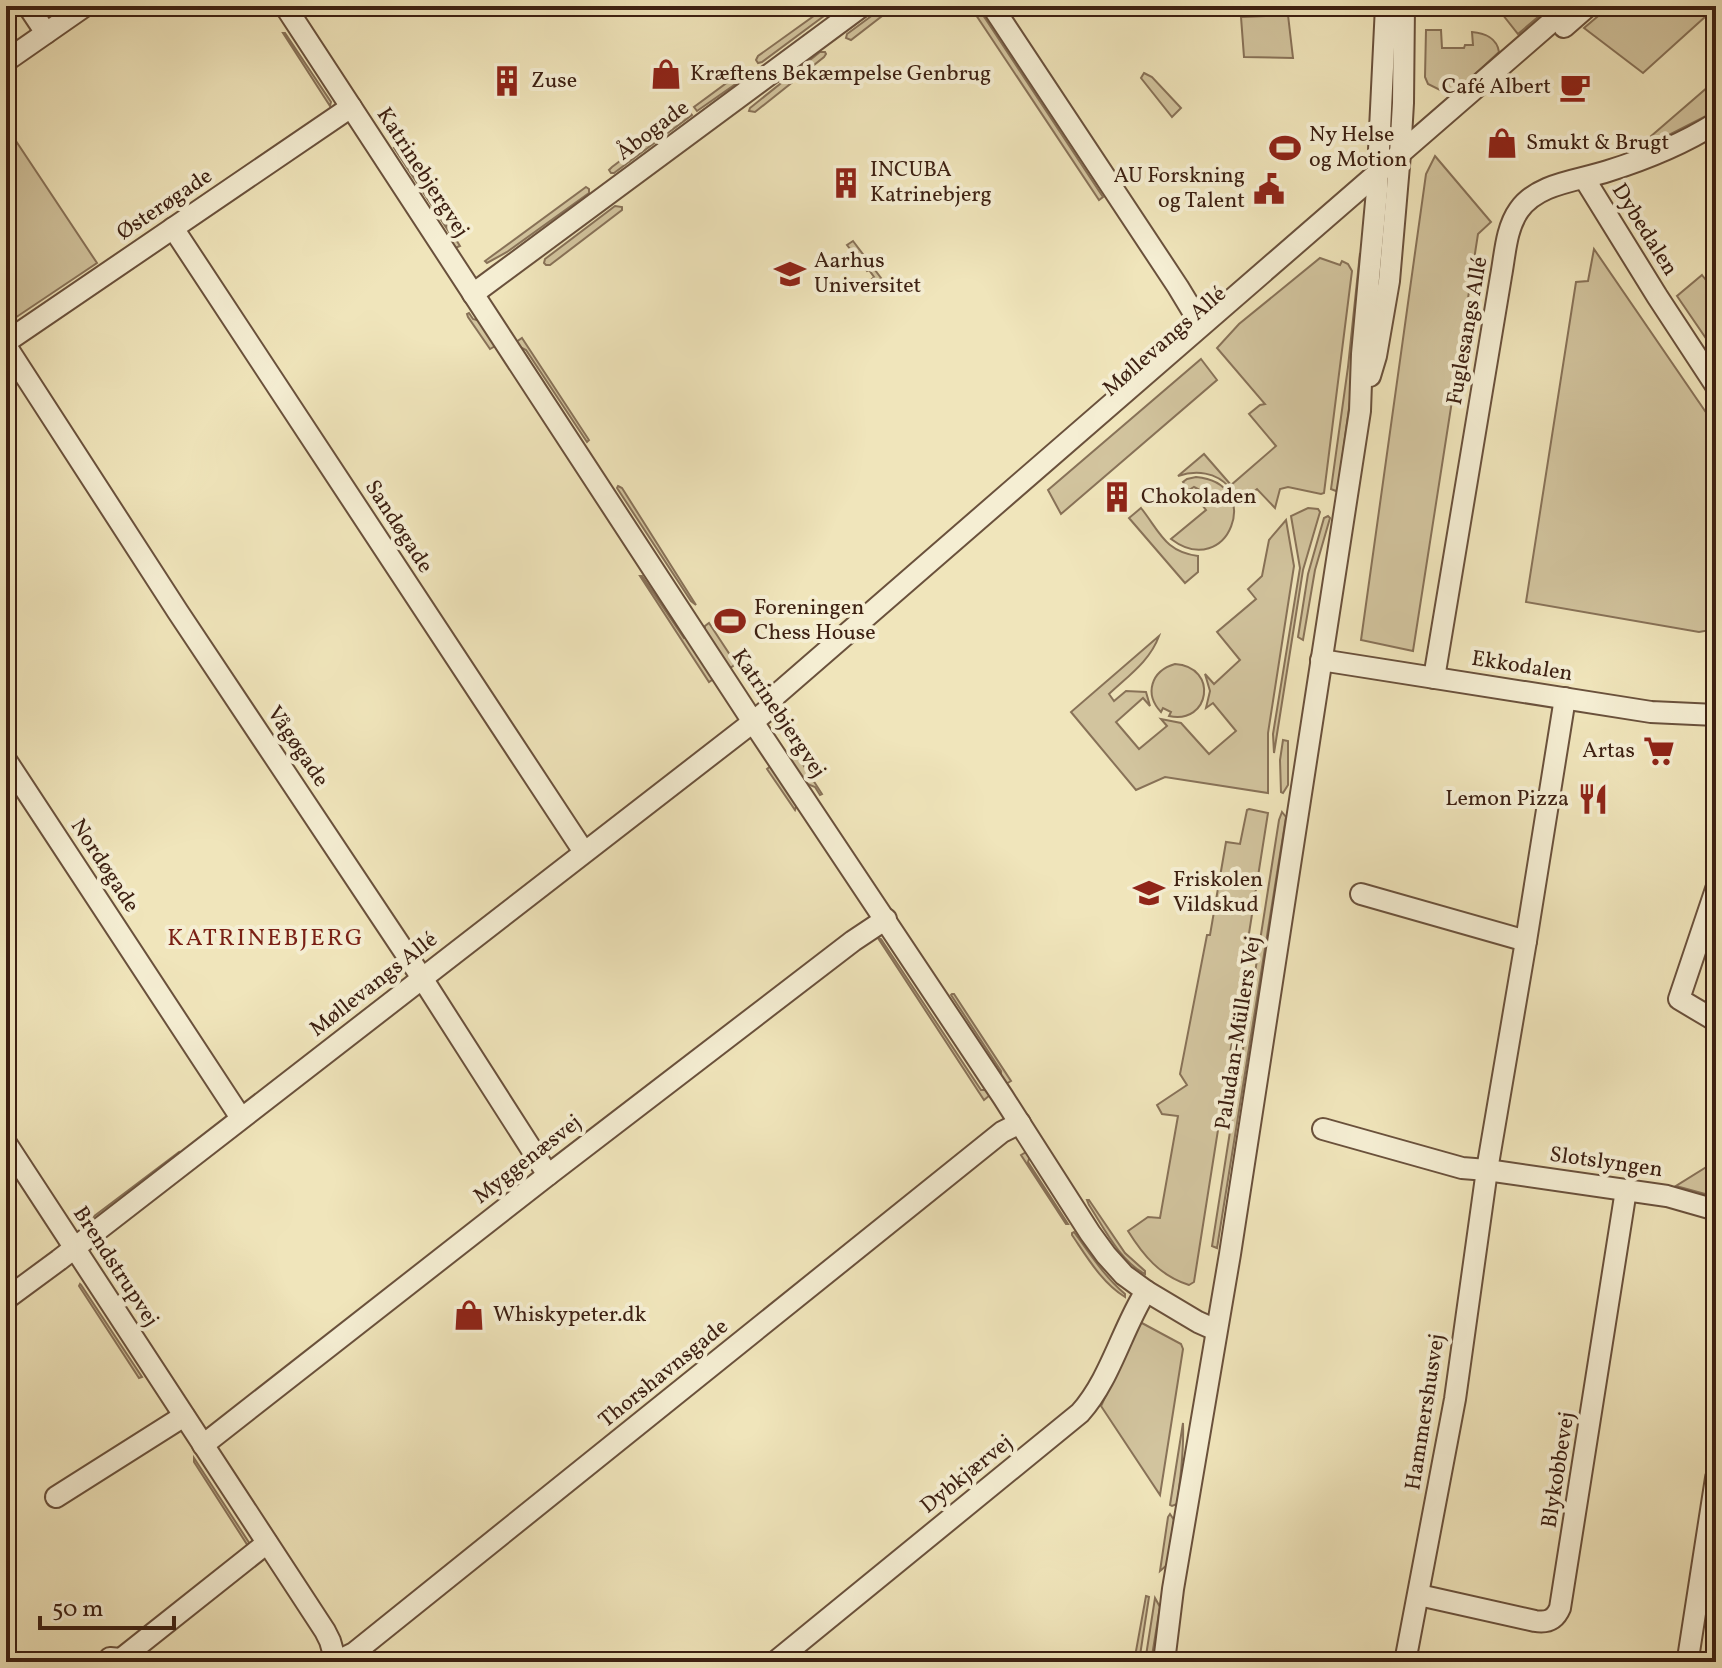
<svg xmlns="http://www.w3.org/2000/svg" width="1722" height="1668" viewBox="0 0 1722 1668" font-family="Vollkorn,serif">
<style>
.green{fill:#d2c49e;stroke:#887258;stroke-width:2}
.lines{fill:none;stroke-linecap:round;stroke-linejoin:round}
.minor-casing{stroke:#6a513c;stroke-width:24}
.minor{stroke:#f5eed3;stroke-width:20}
.labels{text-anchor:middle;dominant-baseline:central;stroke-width:8;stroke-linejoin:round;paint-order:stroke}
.poi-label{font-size:22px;fill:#3d2012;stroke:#f5eed3;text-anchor:start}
.street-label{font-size:22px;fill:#3d2012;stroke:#f5eed3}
.neighbourhood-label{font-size:24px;letter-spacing:2px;fill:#7a1f14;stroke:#f5eed3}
</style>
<rect width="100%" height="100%" fill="#f0e5bb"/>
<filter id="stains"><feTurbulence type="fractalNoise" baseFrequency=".0025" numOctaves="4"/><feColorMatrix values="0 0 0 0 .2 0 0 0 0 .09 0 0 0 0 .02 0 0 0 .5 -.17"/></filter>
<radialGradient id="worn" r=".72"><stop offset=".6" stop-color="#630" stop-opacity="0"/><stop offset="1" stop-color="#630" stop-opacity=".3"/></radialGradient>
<g class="green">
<polygon points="885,6 895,6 851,40 846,38 847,34"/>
<polygon points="970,6 977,6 1103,197 1099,200"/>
<polygon points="1499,6 1551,6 1518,34 1499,10"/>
<polygon points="1610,6 1716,6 1716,7 1643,73 1584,28"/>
<polygon points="825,8 830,11 828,13 762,62 758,63 756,60 758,56"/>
<polygon points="1288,15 1293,58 1244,57 1241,17"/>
<path d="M1426 30H1441L1442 48H1464L1465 45H1473L1472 32C1484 33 1497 38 1499 52L1455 93 1450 95 1428 84 1425 77Z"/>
<polygon points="283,33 285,33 331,102 330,106"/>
<polygon points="820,52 825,52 826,54 824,57 755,112 749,111 750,108"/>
<polygon points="1144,73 1152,77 1181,108 1172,117 1141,78"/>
<polygon points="736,78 738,80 737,83 697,111 694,107 732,79"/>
<polygon points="1716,80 1716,111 1663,138 1654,139 1650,137"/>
<polygon points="688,110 692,115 614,173 611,173 609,170 612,167"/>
<polygon points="6,126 97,263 6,324"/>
<polygon points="396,147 398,149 460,246 455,248 450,242 451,235 394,148"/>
<polygon points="1435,156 1491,222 1478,234 1413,651 1361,640 1426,174"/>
<polygon points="586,187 589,189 589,193 507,252 487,263 485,261"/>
<polygon points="615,206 622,207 622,210 550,265 546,265 544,263 545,259"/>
<polygon points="853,241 881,278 875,282 872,279 874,277 869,270 867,271 847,245"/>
<polygon points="1594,249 1716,427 1716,629 1699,632 1526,602 1576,282 1588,281"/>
<polygon points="1360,253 1364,269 1356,357 1338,489 1336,491 1331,489 1348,367"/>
<path d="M1320 258 1340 265 1342 261 1348 264 1352 271 1324 493 1321 494 1288 487 1280 489 1275 508 1257 489 1238 505C1236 500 1233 492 1229 487 1216 472 1196 470 1178 476L1204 454 1231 485 1276 446 1249 414 1260 405 1265 404 1217 348 1239 324Z"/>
<polygon points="1702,275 1716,293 1716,353 1677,296"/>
<polygon points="469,313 473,319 480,321 497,345 490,349 468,317 467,314"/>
<polygon points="522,338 589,440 587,442 526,350 518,346 516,342"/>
<polygon points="1201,359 1217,380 1061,514 1048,490"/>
<path d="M1196 477C1266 483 1228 582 1171 539L1206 510 1199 501 1202 496 1200 490 1194 487 1189 490 1183 482 1187 479Z"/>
<polygon points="618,486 622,488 696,605 691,601 617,488"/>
<path d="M1141 508C1160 532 1165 552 1198 556V572L1185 583 1129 518Z"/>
<polygon points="1308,508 1318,509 1320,512 1303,570 1274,753 1273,734 1300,568 1291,516"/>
<polygon points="1328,516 1330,518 1315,570 1303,640 1298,637 1308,574 1324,518"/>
<path d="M1286 520 1294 566 1268 733V793L1165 777 1136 790 1071 712 1159 636C1150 661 1128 676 1109 694L1114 701 1126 691 1146 692 1150 706 1143 698 1116 722 1139 749 1167 726 1161 719 1181 723 1209 754 1236 731 1213 703 1206 708 1210 691 1205 674 1214 684 1240 660 1217 632 1256 599 1248 589 1262 576 1269 540Z"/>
<polygon points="640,576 642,576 684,638 687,637 715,678 709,682"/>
<polygon points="709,623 736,664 730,668 705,630 705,626"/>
<path d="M1175 664C1219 667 1210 725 1169 716L1171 712 1163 708 1161 712C1144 694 1151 671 1175 664Z"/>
<polygon points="1283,740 1288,741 1288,785 1283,793 1281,792 1280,760"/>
<polygon points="790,750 795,752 822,794 820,795 815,787 805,783 786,755 787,752"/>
<polygon points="772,765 797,804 795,810 767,769"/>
<path d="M1249 809 1268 813 1194 1282 1189 1285C1160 1276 1143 1255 1128 1231L1148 1217 1160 1218 1178 1116 1162 1114 1157 1105 1187 1085 1180 1074 1207 935H1210L1226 842 1240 844 1247 810Z"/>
<polygon points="1282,812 1286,817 1283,836 1217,1248 1212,1246 1279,820"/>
<polygon points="878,938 881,939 981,1090 985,1090 990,1095 984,1100"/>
<polygon points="952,994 954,994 1011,1081 1004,1085 1001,1078 1001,1071 951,995"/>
<polygon points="1028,1151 1030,1156 1028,1162 1068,1224 1066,1224 1021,1155"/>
<polygon points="179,1152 180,1154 93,1221 89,1220"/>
<polygon points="1716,1161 1716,1197 1676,1186"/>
<path d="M1089 1200 1125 1253 1145 1271V1274C1120 1261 1104 1228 1089 1205L1087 1200Z"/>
<path d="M1074 1232C1091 1255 1104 1276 1125 1294V1297C1102 1283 1087 1257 1072 1235V1233Z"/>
<polygon points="80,1284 81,1285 142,1377 139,1378 79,1286"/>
<polygon points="1140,1322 1181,1344 1183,1349 1160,1495 1101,1406"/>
<path d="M1183 1423C1184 1450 1181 1476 1177 1504L1172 1506 1170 1505Z"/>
<polygon points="194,1458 250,1544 251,1545 248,1546 194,1462"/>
<polygon points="1170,1514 1174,1520 1167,1565 1160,1571 1168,1517"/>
<polygon points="1146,1596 1149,1597 1139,1662 1134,1662"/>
<polygon points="1155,1598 1160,1607 1151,1662 1145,1662"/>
</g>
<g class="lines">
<defs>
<g id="minor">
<polyline points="28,6 46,33"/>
<polyline points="285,6 753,722 1003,1097 1090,1233 1106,1255 1124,1275 1146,1291 1198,1322 1216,1330"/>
<polyline points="992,6 1178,287 1201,325"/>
<polyline points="1564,27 1588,6"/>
<polyline points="6,61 85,6"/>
<polyline points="1584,178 1657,296 1716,386"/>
<polyline points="173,228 584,852"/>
<polyline points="473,294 862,6"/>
<polyline points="6,342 351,107"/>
<polyline points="6,346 178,612 422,978 548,1175"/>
<polyline points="1370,376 1376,356 1389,281 1400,154 1403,103 1404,6"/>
<polyline points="1321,660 1651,712 1716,715"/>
<path d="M1434 678 1501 276C1505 255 1506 228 1519 210 1538 183 1578 181 1608 171 1646 159 1683 144 1716 123"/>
<polyline points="6,760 241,1118"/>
<polyline points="1716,889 1679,999 1716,1021"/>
<polyline points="1361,894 1526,941"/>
<polyline points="1323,1129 1462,1168 1487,1170 1667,1196 1716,1210"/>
<polyline points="6,1143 325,1631 330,1641 336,1662"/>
<polyline points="6,1299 59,1260 753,722 770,708 775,696 1570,6"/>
<polyline points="203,1445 548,1175 853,941 886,919"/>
<polyline points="56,1497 184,1416"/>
<path d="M1419 1595 1535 1621C1547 1623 1555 1620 1560 1608L1626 1190"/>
<polyline points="110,1658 121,1659 267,1543"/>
<polyline points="336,1662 354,1653 1002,1132 1020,1123"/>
<path d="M775 1662 1080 1413C1110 1380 1122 1329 1146 1291"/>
<polyline points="1164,1662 1173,1589 1230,1254 1360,411 1362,354 1377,191 1386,6"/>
<polyline points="1405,1662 1455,1399 1487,1170 1526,941 1565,698"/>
<polyline points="1689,1662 1689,1652 1716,1478"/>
</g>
</defs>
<use href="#minor" class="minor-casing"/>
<use href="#minor" class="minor"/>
</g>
<defs>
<symbol id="shop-bare" viewBox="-9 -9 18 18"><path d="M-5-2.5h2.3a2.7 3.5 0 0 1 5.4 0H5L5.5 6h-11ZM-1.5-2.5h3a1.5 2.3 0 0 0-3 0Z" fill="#8f2418" stroke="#f5eed3" stroke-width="2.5" paint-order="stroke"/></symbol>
<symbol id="building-bare" viewBox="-9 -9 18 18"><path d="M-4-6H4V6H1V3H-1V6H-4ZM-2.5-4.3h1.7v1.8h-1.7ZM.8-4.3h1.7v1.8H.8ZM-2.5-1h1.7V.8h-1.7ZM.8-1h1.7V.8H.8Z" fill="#8f2418" stroke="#f5eed3" stroke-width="2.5" paint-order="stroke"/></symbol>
<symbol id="cafe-bare" viewBox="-9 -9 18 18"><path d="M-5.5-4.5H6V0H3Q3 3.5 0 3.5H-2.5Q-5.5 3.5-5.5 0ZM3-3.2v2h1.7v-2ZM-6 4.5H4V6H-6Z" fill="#8f2418" stroke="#f5eed3" stroke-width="2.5" paint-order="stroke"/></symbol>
<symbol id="stadium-bare" viewBox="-9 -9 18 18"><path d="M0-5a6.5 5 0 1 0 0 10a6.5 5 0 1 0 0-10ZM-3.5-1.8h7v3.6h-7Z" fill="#8f2418" stroke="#f5eed3" stroke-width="2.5" paint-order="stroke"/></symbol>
<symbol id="civic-bare" viewBox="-9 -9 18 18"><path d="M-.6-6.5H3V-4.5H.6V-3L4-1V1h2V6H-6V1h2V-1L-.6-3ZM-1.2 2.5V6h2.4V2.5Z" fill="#8f2418" stroke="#f5eed3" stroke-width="2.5" paint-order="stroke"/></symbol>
<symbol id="university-bare" viewBox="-9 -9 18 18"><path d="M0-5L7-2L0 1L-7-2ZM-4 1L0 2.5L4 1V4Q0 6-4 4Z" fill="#8f2418" stroke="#f5eed3" stroke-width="2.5" paint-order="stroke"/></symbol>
<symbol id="supermarket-bare" viewBox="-9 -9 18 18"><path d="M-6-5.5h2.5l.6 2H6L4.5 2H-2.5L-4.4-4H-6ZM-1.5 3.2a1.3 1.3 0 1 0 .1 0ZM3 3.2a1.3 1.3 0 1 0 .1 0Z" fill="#8f2418" stroke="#f5eed3" stroke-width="2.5" paint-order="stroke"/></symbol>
<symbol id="restaurant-bare" viewBox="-9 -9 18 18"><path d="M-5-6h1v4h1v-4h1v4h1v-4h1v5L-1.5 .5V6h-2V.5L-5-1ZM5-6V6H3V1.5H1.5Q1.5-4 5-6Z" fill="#8f2418" stroke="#f5eed3" stroke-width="2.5" paint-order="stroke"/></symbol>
<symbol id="school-bare" viewBox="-9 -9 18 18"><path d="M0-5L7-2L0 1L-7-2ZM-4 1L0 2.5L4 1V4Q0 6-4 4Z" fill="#8f2418" stroke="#f5eed3" stroke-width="2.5" paint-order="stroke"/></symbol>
</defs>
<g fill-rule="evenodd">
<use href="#shop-bare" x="644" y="52" width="44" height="44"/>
<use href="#building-bare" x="485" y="59" width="44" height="44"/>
<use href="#cafe-bare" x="1553" y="65" width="44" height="44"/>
<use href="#shop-bare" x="1480" y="121" width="44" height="44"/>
<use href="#stadium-bare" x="1263" y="126" width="44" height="44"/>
<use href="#building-bare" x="824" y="161" width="44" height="44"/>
<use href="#civic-bare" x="1247" y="167" width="44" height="44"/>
<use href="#university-bare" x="768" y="252" width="44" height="44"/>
<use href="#building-bare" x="1095" y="475" width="44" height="44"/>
<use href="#stadium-bare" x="708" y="599" width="44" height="44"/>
<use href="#supermarket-bare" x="1637" y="729" width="44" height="44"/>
<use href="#restaurant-bare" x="1571" y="777" width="44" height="44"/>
<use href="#school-bare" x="1127" y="871" width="44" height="44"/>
<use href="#shop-bare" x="447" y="1293" width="44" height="44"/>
</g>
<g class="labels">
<g class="poi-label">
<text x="690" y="74">Kræftens Bekæmpelse Genbrug</text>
<text x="531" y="81">Zuse</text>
<text x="1551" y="87" text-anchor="end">Café Albert</text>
<text x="1309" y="135">Ny Helse<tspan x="1309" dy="25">og Motion</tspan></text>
<text x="1526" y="143">Smukt &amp; Brugt</text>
<text x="870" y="170">INCUBA<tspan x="870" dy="25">Katrinebjerg</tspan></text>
<text x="1245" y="176" text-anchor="end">AU Forskning<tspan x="1245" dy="25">og Talent</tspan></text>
<text x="814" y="261">Aarhus<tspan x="814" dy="25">Universitet</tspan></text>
<text x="1141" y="497">Chokoladen</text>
<text x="754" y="608">Foreningen<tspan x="754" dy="25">Chess House</tspan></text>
<text x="1635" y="751" text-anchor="end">Artas</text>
<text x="1569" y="799" text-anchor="end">Lemon Pizza</text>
<text x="1173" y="880">Friskolen<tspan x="1173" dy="25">Vildskud</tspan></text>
<text x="493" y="1315">Whiskypeter.dk</text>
</g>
<g class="street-label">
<text transform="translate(653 131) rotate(-37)">Åbogade</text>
<text transform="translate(422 173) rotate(57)">Katrinebjergvej</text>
<text transform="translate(165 205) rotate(-34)">Østerøgade</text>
<text transform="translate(1644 230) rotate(58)">Dybedalen</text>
<text transform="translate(1468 331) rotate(-80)">Fuglesangs Allé</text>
<text transform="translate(1165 342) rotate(-41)">Møllevangs Allé</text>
<text transform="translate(398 527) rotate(57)">Sandøgade</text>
<text transform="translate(1522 667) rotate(9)">Ekkodalen</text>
<text transform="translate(778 714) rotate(56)">Katrinebjergvej</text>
<text transform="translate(297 747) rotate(56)">Vågøgade</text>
<text transform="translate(104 866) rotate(57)">Nordøgade</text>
<text transform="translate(374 985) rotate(-38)">Møllevangs Allé</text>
<text transform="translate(1239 1033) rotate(-81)">Paludan-Müllers Vej</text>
<text transform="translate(528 1160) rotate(-38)">Myggenæsvej</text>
<text transform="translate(1606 1163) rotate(8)">Slotslyngen</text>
<text transform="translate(115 1267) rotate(57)">Brendstrupvej</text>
<text transform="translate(664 1374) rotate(-39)">Thorshavnsgade</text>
<text transform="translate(1426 1412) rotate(-81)">Hammershusvej</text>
<text transform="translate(1559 1470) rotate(-81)">Blykobbevej</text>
<text transform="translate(967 1475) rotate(-39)">Dybkjærvej</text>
</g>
<g class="neighbourhood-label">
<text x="266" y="939">KATRINEBJERG</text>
</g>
</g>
<rect width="1722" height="1668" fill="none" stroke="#f0e5bb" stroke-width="32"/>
<rect x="8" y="8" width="1706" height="1652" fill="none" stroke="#3d2012" stroke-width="4"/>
<rect x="16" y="16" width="1690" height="1636" fill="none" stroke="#3d2012" stroke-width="2"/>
<path d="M40 1616v12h134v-12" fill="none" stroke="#3d2012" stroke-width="4"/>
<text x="52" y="1616" font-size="24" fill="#3d2012" stroke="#f5eed3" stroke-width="6" paint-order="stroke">50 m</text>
<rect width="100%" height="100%" filter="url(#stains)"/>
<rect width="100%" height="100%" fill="url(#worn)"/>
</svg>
